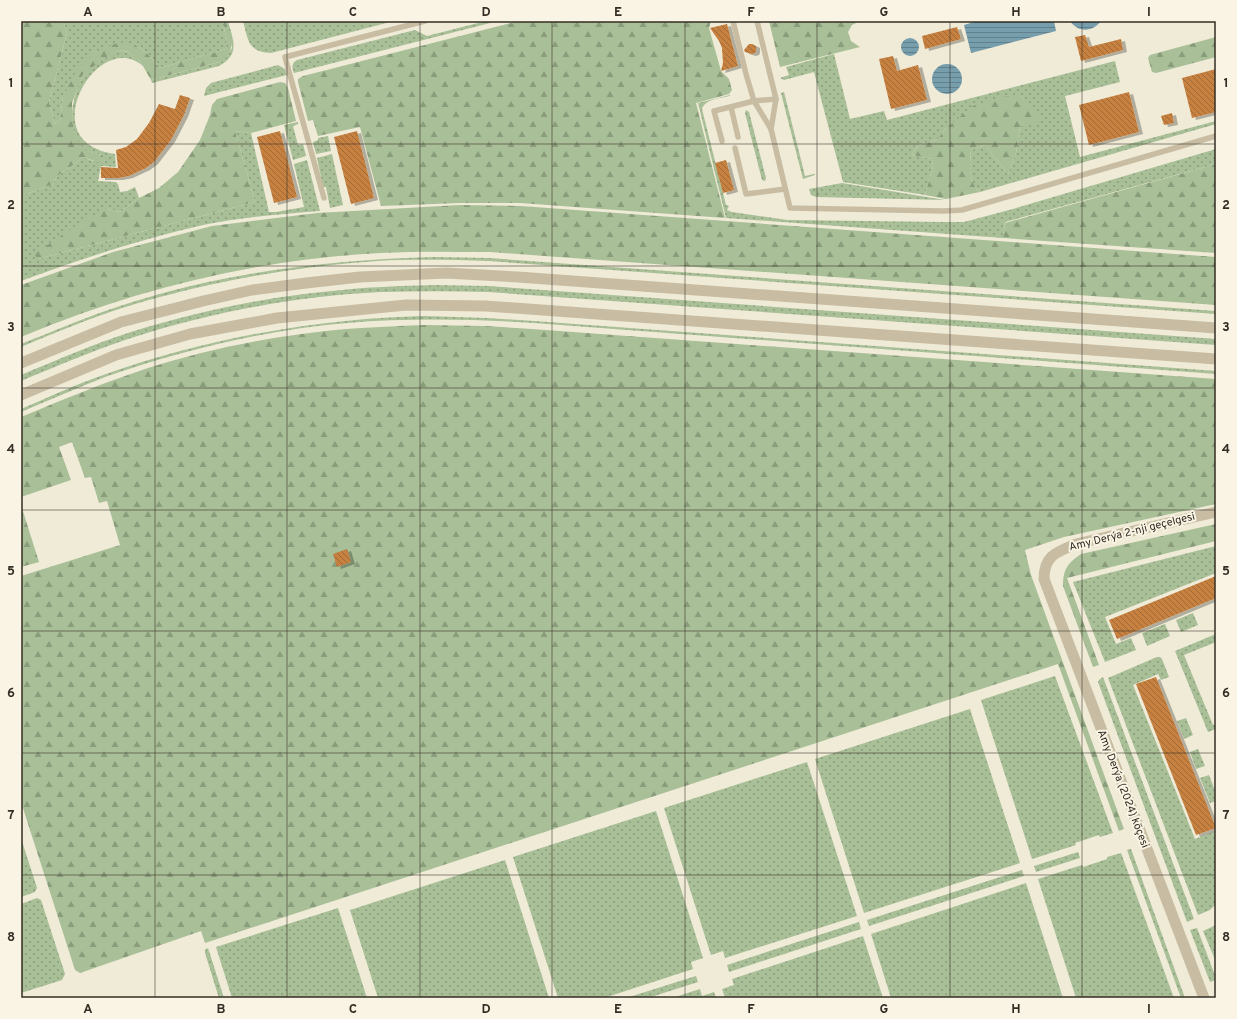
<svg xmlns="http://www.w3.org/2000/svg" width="1237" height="1019" viewBox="0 0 1237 1019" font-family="Overpass,sans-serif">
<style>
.grass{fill:url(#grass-dots)}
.forest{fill:url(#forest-firs)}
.water{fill:url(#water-rules)}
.building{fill:url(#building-back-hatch);filter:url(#shadow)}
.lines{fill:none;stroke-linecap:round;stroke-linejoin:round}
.lane{stroke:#c8bda3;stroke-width:5.5}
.street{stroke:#c8bda3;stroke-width:11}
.grid{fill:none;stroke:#332d25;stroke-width:1;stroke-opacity:0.55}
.labels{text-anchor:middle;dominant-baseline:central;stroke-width:4;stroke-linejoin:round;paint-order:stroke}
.street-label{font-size:11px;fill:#332d25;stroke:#f9f4e3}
.neatline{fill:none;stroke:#332d25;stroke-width:1.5}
.grid-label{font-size:13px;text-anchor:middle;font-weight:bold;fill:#332d25}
</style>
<defs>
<pattern id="grass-dots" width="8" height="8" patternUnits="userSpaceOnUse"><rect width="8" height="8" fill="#a8bf97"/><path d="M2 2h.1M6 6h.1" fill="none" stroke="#899c7b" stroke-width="1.8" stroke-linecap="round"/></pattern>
<pattern id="forest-firs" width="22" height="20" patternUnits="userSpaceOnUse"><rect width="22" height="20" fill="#a8bf97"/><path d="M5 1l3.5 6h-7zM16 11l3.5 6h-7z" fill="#899c7b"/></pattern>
<pattern id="water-rules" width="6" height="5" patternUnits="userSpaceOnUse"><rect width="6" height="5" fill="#769ead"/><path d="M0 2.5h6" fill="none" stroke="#61818d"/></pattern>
<pattern id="building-back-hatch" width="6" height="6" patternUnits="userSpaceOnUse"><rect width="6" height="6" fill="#c6803f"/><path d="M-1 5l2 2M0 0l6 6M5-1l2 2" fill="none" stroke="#a16935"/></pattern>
<filter id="shadow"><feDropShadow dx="4" dy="2" stdDeviation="0" flood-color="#0004"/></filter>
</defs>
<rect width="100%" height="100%" fill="#f0ebd7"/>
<g class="grass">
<polygon points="63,21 222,21 227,40 226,49 160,68 146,52 135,45 95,52 63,96 60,119 55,124 49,102 67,33"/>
<path d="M226 21H228C233 40 241 54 219 66L152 83 151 80 223 61 232 48Z"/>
<path d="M243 21H394L271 53C248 52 248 40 243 21Z"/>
<path d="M486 21H498L294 73C292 67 291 64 297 60L415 30 427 36Z"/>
<path d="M118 50C129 51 138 56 143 66 101 30 42 126 97 149 103 152 109 153 115 154L116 167 101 166 98 181 116 182 118 184 120 192 127 191 135 187 139 198 120 212 107 209 38 259 255 202 235 131 251 133 269 212H276L304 207 294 164 307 160 320 211C281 214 242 217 203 225 141 239 81 259 21 281V196L53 184 57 176 69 168 83 157 93 161 102 155C95 153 87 152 82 147 66 131 72 93 83 76 90 65 107 56 118 50Z"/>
<path d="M834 54 850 119 884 111 887 120 1115 61 1120 82 1065 96 1080 157 1216 121V124L980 192C968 183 970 164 971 150L985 145 1008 174 1016 153 1020 127 1028 103 1021 96 955 122 945 129 937 140 919 145 912 155 932 159 933 166 925 195 843 182 814 72 784 80 780 78 789 75 786 67Z"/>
<polygon points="278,65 285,69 287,75 204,96 206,88 211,83"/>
<polygon points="784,92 805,176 814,174 815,175 803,179 781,93"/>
<path d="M730 95V96C721 98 705 99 702 109L726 205 729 206 727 210 732 212 787 220 943 222H964L1013 209 1216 149V164L1005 222 1003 238 726 218 698 103Z"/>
<polygon points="746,110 749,112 766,178 765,181 762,180 745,113"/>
<polygon points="298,122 298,124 293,126 298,145 303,144 306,156 293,160 284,125"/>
<polygon points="328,136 331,151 316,154 313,142 318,140 318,138"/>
<polygon points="332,154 343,205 330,208 326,187 323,187 317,158"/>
<polygon points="842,183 945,200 816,197 811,195 809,189"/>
<path d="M435 257 489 258 1216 311V314L489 261C452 260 415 259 377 261 291 267 205 282 122 308 88 319 54 333 21 347V344C54 331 86 317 120 306 222 272 328 260 435 257Z"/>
<path d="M435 285 488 286 1216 339V345L488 292C452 291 417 291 381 292 297 296 212 312 131 338 94 350 57 366 21 381V375C57 360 93 344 131 332 196 312 264 297 332 291 366 287 400 286 435 285Z"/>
<path d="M424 316 487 318 534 321 1216 371V374L534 323C472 319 409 318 347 323 265 330 183 350 105 377 77 388 49 400 21 412V409C49 397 77 384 106 374 183 347 264 329 346 321 372 318 398 317 424 316Z"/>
<polygon points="1216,546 1216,573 1105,617 1116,644 1131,638 1136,650 1105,662 1073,582"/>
<polygon points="1193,613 1198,625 1181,632 1176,620"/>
<polygon points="1165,624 1170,636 1147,646 1142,633"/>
<polygon points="1216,634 1216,642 1184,655 1213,725 1216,724 1216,729 1208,732 1175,651"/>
<polygon points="1157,657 1160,657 1162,659 1169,677 1161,680 1158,674 1133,685 1195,839 1216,831 1216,904 1210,910 1198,915 1108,678"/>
<polygon points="1055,676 1113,833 1100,837 1099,835 1075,843 1076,845 1032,859 981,700"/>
<polygon points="1103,677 1194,919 1187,922 1098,682 1099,680"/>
<polygon points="970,709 1020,863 864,913 815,759"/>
<polygon points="1186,718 1193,735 1184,739 1177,721"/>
<polygon points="1198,749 1205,766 1196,769 1190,752"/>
<polygon points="807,762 857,916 725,958 723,951 711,955 664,808"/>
<polygon points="1209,775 1216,793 1216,801 1210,803 1200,778"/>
<polygon points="656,811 703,958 691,962 693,969 604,998 558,998 513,857"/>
<polygon points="21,838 37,888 35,892 21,897"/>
<polygon points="1131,849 1185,998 1181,998 1127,850"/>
<polygon points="1078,852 1080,858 1036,872 1034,866"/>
<polygon points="1121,853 1174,998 1076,998 1038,879 1082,865 1083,867 1107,859 1107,857"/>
<polygon points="505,860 549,998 378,998 350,910"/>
<polygon points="1022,870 1024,876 869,926 867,920"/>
<polygon points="1026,883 1063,998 891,998 871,934"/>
<polygon points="37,898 41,900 65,974 62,980 21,993 21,904"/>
<polygon points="338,908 367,998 232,998 216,947"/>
<polygon points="859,922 861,929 729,972 727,965"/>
<polygon points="1216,925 1216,962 1203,931"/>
<polygon points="1197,928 1216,978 1216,980 1210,982 1190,930"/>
<polygon points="863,936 883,998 725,998 722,989 734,985 732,979"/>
<polygon points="208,948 224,998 219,998 205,953 205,950"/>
<polygon points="696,976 698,982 648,998 626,998"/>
<polygon points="700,989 702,996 714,992 716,998 672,998"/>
</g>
<g class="forest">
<path d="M21 21H63L67 33 49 102 55 124 60 119 63 96 77 70 95 52 120 42 135 45 146 52 160 68 226 49 227 40 222 21H226C230 38 237 47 223 61L151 80 140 61 133 55 126 51 118 50 100 61 83 75 77 89 72 103 73 125 76 138 82 147 91 152 102 155 105 160 100 163 83 157 69 168 57 176 53 184 21 196Z"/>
<polygon points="519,21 711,21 709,28 721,71 729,79 732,90 729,94 696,103 725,218 520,203 460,203 381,206 360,127 318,136 313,120 308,121 298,82 298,79 303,76"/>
<polygon points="769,21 860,21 852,25 848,32 851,41 860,47 780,67"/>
<polygon points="1216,37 1216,57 1156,73 1152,72 1148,58 1150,55"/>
<polygon points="280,82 285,83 288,88 296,121 251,133 235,131 255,202 38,259 34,254 89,217 107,209 120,212 139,198 159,188 178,172 200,140 210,115 212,105 217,99"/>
<path d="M1021 96 1036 109 1044 120 1020 127 1016 153 1008 174 985 145 971 150C970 164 968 183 980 192L946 199 925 195 933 166 932 159 912 155 919 145 937 140 945 129 973 106 1000 97Z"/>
<polygon points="1216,164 1216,253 1003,238 1005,223"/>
<path d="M460 205 521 206 1216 257V305L490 252C454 252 418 251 381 253 258 259 135 289 21 337V285L113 252 212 226 317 213Z"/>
<path d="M425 325 486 326 532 329 1216 379V504L1064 537 1025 550 1031 575 1124 829 1119 831 1058 664 205 943 201 931 80 973 75 970 21 802V576L120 545 107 501 99 503 91 477 85 478 72 442 59 447 71 480 21 497V417C62 400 103 383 145 369 210 348 279 335 346 329 372 327 399 326 425 325Z"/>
<polygon points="21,505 39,562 21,567"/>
<path d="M1216 524V541L1067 578 1099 665 1093 667 1063 586C1063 569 1068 563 1081 554Z"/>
</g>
<g class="water">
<polygon points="977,21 1054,21 1056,31 971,53 964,25"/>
<path d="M1070 21H1101C1093 32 1078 33 1070 21Z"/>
<circle cx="910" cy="47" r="9"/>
<circle cx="947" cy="79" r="15"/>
</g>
<g class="building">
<polygon points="727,24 738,66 721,71 723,63 722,48 719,41 710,28"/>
<polygon points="957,27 961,39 925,49 922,36"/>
<polygon points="1085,35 1089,47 1121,39 1123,50 1081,61 1075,37"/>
<polygon points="749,44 752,44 756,46 756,51 755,53 752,54 745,52 744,50"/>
<polygon points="893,56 897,71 918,65 927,100 891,109 879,59"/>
<polygon points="1216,69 1216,112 1192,118 1182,78"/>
<polygon points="1129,92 1139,132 1089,145 1079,105"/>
<polygon points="180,95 190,98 184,115 171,140 154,162 146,168 129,176 119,178 101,178 101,167 118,168 116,150 126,147 137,139 149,123 159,104 175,109"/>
<polygon points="1172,113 1174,123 1164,125 1161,116"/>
<polygon points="280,131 297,197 274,203 257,137"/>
<polygon points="357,131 374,198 351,204 334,137"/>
<polygon points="726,160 734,190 723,193 715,163"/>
<polygon points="347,549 351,562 337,567 333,554"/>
<polygon points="1216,576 1216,598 1117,639 1109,620"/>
<polygon points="1156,677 1216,828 1196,835 1136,684"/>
</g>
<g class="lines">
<g class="lane">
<polyline points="733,21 746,74 754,101 771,129 790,208 943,211 962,210 1216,136"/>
<polyline points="757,21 776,99 771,129"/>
<polyline points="731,107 738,137"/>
<polyline points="722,141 714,111 754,101 776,99"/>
<polyline points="735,148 746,194 785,189"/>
<polyline points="324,198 285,57 425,21"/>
</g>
<g class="street">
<polyline points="21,363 121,322 203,301 252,290 306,283 360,277 446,273 518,277 1216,328"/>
<polyline points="21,395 116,355 190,334 277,318 406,305 486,306 1216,359"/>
<path d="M1204 998 1044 579C1044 555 1057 552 1076 544L1216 512"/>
</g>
</g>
<path class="grid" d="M155 21V998M287 21V998M420 21V998M552 21V998M685 21V998M817 21V998M950 21V998M1082 21V998M21 144H1216M21 266H1216M21 388H1216M21 510H1216M21 631H1216M21 753H1216M21 875H1216"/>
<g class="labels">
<g class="street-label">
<text transform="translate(1132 532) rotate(-14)">Amy Derýa 2-nji geçelgesi</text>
<text transform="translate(1123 789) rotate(69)">Amy Derýa (2024) köçesi</text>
</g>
</g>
<rect width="1237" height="1019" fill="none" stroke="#f9f4e3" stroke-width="44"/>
<rect x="22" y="22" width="1193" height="975" class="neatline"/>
<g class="grid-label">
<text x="88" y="16">A</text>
<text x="221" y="16">B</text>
<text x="353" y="16">C</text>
<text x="486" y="16">D</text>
<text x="618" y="16">E</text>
<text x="751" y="16">F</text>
<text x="884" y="16">G</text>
<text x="1016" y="16">H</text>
<text x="1149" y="16">I</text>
<text x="11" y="87">1</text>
<text x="1226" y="87">1</text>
<text x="11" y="209">2</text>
<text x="1226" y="209">2</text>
<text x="11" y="331">3</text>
<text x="1226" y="331">3</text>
<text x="11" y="453">4</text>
<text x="1226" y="453">4</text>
<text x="11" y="575">5</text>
<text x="1226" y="575">5</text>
<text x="11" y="697">6</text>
<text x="1226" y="697">6</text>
<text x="11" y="819">7</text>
<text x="1226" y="819">7</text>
<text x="11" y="941">8</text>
<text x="1226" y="941">8</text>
<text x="88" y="1013">A</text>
<text x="221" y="1013">B</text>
<text x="353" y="1013">C</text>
<text x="486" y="1013">D</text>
<text x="618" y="1013">E</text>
<text x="751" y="1013">F</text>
<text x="884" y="1013">G</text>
<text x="1016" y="1013">H</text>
<text x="1149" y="1013">I</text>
</g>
</svg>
